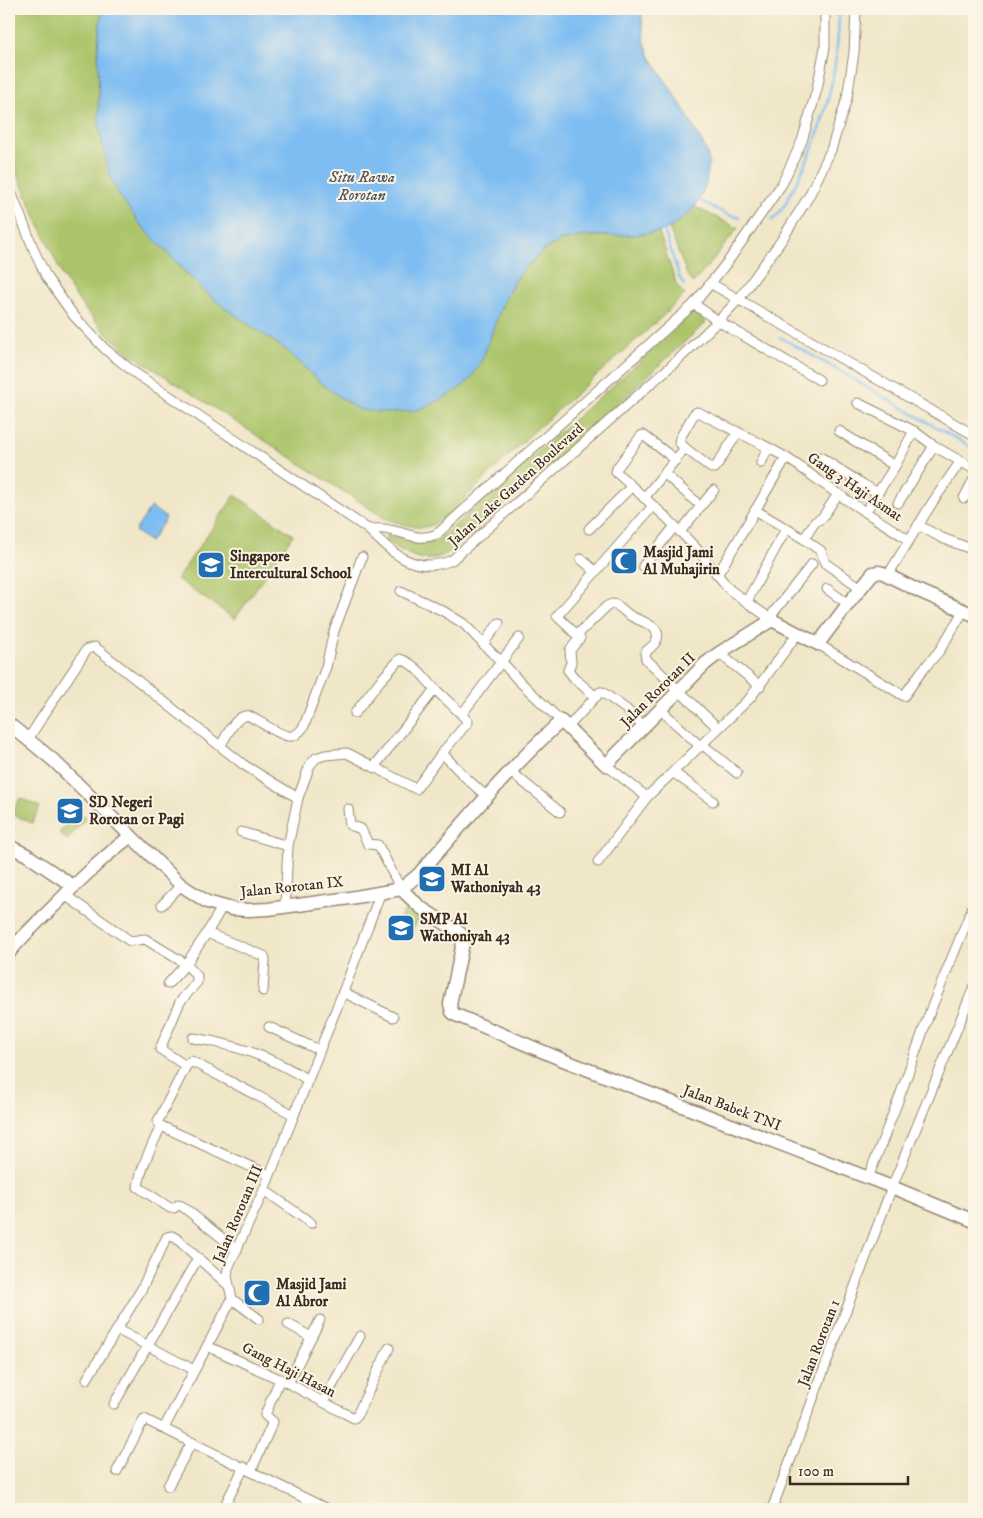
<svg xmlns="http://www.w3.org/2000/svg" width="983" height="1518" viewBox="0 0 983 1518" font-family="'IM FELL DW Pica',serif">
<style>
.green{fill:#abc469;stroke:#737744}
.water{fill:#7ebdf2;stroke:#5c7488}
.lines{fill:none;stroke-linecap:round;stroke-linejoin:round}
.stream{stroke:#7ebdf2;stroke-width:2.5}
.street-casing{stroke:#968873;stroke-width:11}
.secondary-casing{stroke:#968873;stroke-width:15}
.street{stroke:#fff;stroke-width:9}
.secondary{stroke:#fff;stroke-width:12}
.labels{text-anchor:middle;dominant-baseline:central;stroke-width:4;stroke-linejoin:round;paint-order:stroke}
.street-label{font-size:15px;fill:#3b2a1e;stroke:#fcf5e5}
.poi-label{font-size:15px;font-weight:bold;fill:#3b2a1e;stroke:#fcf5e5;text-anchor:start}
.water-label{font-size:16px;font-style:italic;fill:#4f565e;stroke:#fcf5e5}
</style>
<rect width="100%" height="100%" fill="#fcf5e5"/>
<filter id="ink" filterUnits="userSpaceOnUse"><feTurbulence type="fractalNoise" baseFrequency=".02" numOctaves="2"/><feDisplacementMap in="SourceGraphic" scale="10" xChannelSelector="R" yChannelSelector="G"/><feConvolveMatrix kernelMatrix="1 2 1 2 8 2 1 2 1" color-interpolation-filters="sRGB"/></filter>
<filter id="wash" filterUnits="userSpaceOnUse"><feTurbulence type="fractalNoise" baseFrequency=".0096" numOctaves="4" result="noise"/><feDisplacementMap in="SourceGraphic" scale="20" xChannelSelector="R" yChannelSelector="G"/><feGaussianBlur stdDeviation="1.12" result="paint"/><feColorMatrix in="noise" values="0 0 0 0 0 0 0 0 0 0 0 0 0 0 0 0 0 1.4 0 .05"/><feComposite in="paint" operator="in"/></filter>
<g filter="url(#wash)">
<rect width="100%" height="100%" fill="#f0e6c8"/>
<g class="green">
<path d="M12 9H103L100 23 98 47 139 223 197 284 222 306 288 351 323 385 354 407 367 411 502 305 514 282 523 270 544 250 559 241 586 236 632 235 659 232 677 286 685 294 663 316 530 435 450 513C443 518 434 526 425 527 413 529 398 522 386 519L129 353 105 332 83 307 63 277 18 177 9 142V30Z"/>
<polygon points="695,207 738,228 704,271 693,283 688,277 669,228 682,219"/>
<path d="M694 312 705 321V324L701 327 565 452 448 553C443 555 437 558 432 559 415 561 399 549 386 541V536L390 535 415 543H431L445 534 665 339 690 314Z"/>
<polygon points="235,495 293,535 235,619 177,579"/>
<polygon points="20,798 40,807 32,823 12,814"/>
<polygon points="78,812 86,818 67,840 59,833"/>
<polygon points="407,907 421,916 408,936 395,927"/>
</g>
<g class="water">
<polygon points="103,9 641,9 644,40 650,57 682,106 707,152 709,163 706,184 695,207 682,219 669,228 659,232 632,235 586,236 559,241 544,250 523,270 514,282 502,305 482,360 472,377 462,387 435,403 414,411 389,413 360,410 354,407 323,385 288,351 222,306 197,284 139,223 119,195 109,173 99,126 98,47 100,23"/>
<polygon points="151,507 166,518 150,542 135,531"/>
</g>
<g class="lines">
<g class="stream">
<polyline points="699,200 728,215 739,217"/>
<path d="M772 220C782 212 787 201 793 189 823 134 839 72 839 9"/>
<polyline points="664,230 680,279 685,285"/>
<polyline points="780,337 974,449"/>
</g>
</g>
</g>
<g filter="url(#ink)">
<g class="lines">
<defs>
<g id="street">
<path d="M9 187 36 255 47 278 74 316 105 349 135 373 368 529C392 554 416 575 452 560L681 357 718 321 739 299 781 241 809 196 831 150 847 98 854 53 856 9"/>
<polyline points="710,283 974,435"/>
<polyline points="694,304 718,321 819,380"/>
<polyline points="858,403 914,431"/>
<polyline points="839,431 895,466"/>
<path d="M738 432 715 468H711L685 448 679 442 680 438 694 414 697 412 700 413C728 428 758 441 785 457 803 468 820 482 838 494 861 510 885 524 909 540"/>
<polyline points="820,457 859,482 878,493"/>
<polyline points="676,460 643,435 641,436 617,468 616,472 668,519 695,547 730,590 772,620 773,613 812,564"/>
<polyline points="761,463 768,448"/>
<polyline points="665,474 695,501"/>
<polyline points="644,498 685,448"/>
<polyline points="964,498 974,479"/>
<polyline points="898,503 934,446"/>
<polyline points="755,510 804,539 821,551 825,563 861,588"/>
<polyline points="866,511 895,466 914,431 934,446 974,469"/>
<polyline points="918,525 942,538 974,550"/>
<path d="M368 529C375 529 383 528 389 530 408 533 419 542 437 534L694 304 729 260 782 184 802 141 817 89 825 47V9"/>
<polyline points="589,529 631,487"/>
<polyline points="680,532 714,490"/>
<polyline points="804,539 815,522 822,518 838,494"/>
<polyline points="581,559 595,571"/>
<polyline points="643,566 675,526"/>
<path d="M717 575C741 537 762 497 786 458"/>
<polyline points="888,575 932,503 960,462"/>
<polyline points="827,589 848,604"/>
<polyline points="401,591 443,611 464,624 491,652 501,661 518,680 561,721"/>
<polyline points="747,601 786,529"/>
<path d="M577 635 607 606 612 604C621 605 623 612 631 616 639 621 664 626 656 641 654 646 648 649 645 653L646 659 718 728"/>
<polyline points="483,644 499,623"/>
<polyline points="818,644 904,696 921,672 940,650 964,610"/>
<polyline points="719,653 760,686"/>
<polyline points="596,697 575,679 568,670 571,663 570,650 580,638 557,616 653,506"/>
<polyline points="661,710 701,747"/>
<path d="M355 713 379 682 400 659C415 663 426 680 436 690 447 701 459 710 468 722L442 753 416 789 374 767"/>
<polyline points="462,714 519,638"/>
<polyline points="567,728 600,692 602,692 626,709 644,727"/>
<polyline points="28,739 87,649 95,647 244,765 298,798"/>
<path d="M221 745C227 735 236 714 249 716 258 720 279 735 288 736 295 737 301 731 304 726L326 667 334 631 362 557"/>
<polyline points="703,745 737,773"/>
<polyline points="442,753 464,776 487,797"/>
<polyline points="606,765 647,797"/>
<polyline points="510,771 560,812"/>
<polyline points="674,773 713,801"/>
<polyline points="348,809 350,825 361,829 368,844 378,845 401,889"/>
<polyline points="241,832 288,846"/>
<polyline points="598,862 647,797 750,698 798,633"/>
<polyline points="65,895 130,941 145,939 186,964 197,976 197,982 180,1002 160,1049 186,1066"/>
<polyline points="162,905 181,885"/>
<polyline points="285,907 288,846 298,798 310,765 316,758 325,755 347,753 374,767 435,689"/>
<polyline points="207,933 264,956 265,959 263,991"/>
<polyline points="168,984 186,964 207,933 222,907"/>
<polyline points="343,992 393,1017"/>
<polyline points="269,1027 319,1050"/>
<path d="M193 1038C233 1044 274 1058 308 1080"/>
<path d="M161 1126C152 1146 141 1166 138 1187L170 1208H174L178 1205 182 1206 237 1250"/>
<polyline points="269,1175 159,1125 158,1121 186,1066 191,1061 294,1115"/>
<polyline points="868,1178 898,1101 931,1009 974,904"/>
<polyline points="264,1190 311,1223"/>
<polyline points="232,1299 259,1319"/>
<polyline points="288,1324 311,1337"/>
<polyline points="118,1330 194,1370"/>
<polyline points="207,1346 288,1383 323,1402 354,1418 357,1415 389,1348"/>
<polyline points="87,1379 141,1290 167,1237 172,1236 177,1239 229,1286"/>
<polyline points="288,1383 320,1320"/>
<polyline points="323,1402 360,1336"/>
<polyline points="114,1404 198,1258"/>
<polyline points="164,1428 232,1299 227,1276 228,1268 264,1190 343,992 381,892"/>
<polyline points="117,1471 144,1419 327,1509"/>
<polyline points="251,1471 273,1422 265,1415 280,1379"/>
<polyline points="168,1486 192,1442"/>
<polyline points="223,1509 244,1467"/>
<polyline points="772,1509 892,1187 974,987"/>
</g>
<g id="secondary">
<path d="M9 724 53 760 181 885 207 902 232 909 249 910 268 909 350 898 401 889 418 875C464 822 509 769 561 721L606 765 705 664 719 653 772 620 818 644 848 604 873 573 879 572 883 573 921 592 974 615"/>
<polyline points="9,846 27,855 73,886"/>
<polyline points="401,889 420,907 460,933 464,940 463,943 450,1004 452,1012 456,1015 563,1060 892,1187 974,1221"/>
<path d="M9 953C22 936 39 921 54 906 79 881 103 857 131 836"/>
</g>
</defs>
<use href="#street" class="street-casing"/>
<use href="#secondary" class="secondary-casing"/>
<use href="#street" class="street"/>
<use href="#secondary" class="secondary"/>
</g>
</g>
<defs>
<symbol id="mosque-square" viewBox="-11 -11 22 22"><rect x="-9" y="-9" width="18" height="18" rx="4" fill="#1f6fb2" stroke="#fcf5e5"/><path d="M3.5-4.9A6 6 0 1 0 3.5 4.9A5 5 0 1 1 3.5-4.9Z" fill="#fff"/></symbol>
<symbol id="school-square" viewBox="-11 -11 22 22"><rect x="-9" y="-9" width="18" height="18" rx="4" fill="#1f6fb2" stroke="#fcf5e5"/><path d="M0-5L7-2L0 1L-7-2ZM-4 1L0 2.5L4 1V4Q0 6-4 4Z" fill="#fff"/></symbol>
</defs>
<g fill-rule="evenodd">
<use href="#mosque-square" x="608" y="545" width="32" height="32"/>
<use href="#school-square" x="195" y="549" width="32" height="32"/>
<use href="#school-square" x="54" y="795" width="32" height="32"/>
<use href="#school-square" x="416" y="863" width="32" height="32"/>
<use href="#school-square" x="385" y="912" width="32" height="32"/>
<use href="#mosque-square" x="241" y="1277" width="32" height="32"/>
</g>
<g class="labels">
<g class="street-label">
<text transform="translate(516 485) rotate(-42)">Jalan Lake Garden Boulevard</text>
<text transform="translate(855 487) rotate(34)">Gang 3 Haji Asmat</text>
<text transform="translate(658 690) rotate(-45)">Jalan Rorotan II</text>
<text transform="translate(292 887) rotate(-6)">Jalan Rorotan IX</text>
<text transform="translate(732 1108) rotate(21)">Jalan Babek TNI</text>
<text transform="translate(238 1214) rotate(-67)">Jalan Rorotan III</text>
<text transform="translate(819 1343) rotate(-69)">Jalan Rorotan 1</text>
<text transform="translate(289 1370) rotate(27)">Gang Haji Hasan</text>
</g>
<g class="poi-label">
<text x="643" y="552">Masjid Jami<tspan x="643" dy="17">Al Muhajirin</tspan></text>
<text x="230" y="556">Singapore<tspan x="230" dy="17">Intercultural School</tspan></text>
<text x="89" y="802">SD Negeri<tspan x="89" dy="17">Rorotan 01 Pagi</tspan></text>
<text x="451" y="870">MI Al<tspan x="451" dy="17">Wathoniyah 43</tspan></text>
<text x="420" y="919">SMP Al<tspan x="420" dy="17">Wathoniyah 43</tspan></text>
<text x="276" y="1284">Masjid Jami<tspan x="276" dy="17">Al Abror</tspan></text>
</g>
<g class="water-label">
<text x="362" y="177">Situ Rawa<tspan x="362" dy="18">Rorotan</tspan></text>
</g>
</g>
<rect width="983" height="1518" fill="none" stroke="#fcf5e5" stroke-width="30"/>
<path d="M790 1476v8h118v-8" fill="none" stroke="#3b2a1e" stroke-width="2.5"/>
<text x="798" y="1476" font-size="15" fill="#3b2a1e" stroke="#fcf5e5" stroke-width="4" paint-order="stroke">100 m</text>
</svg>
